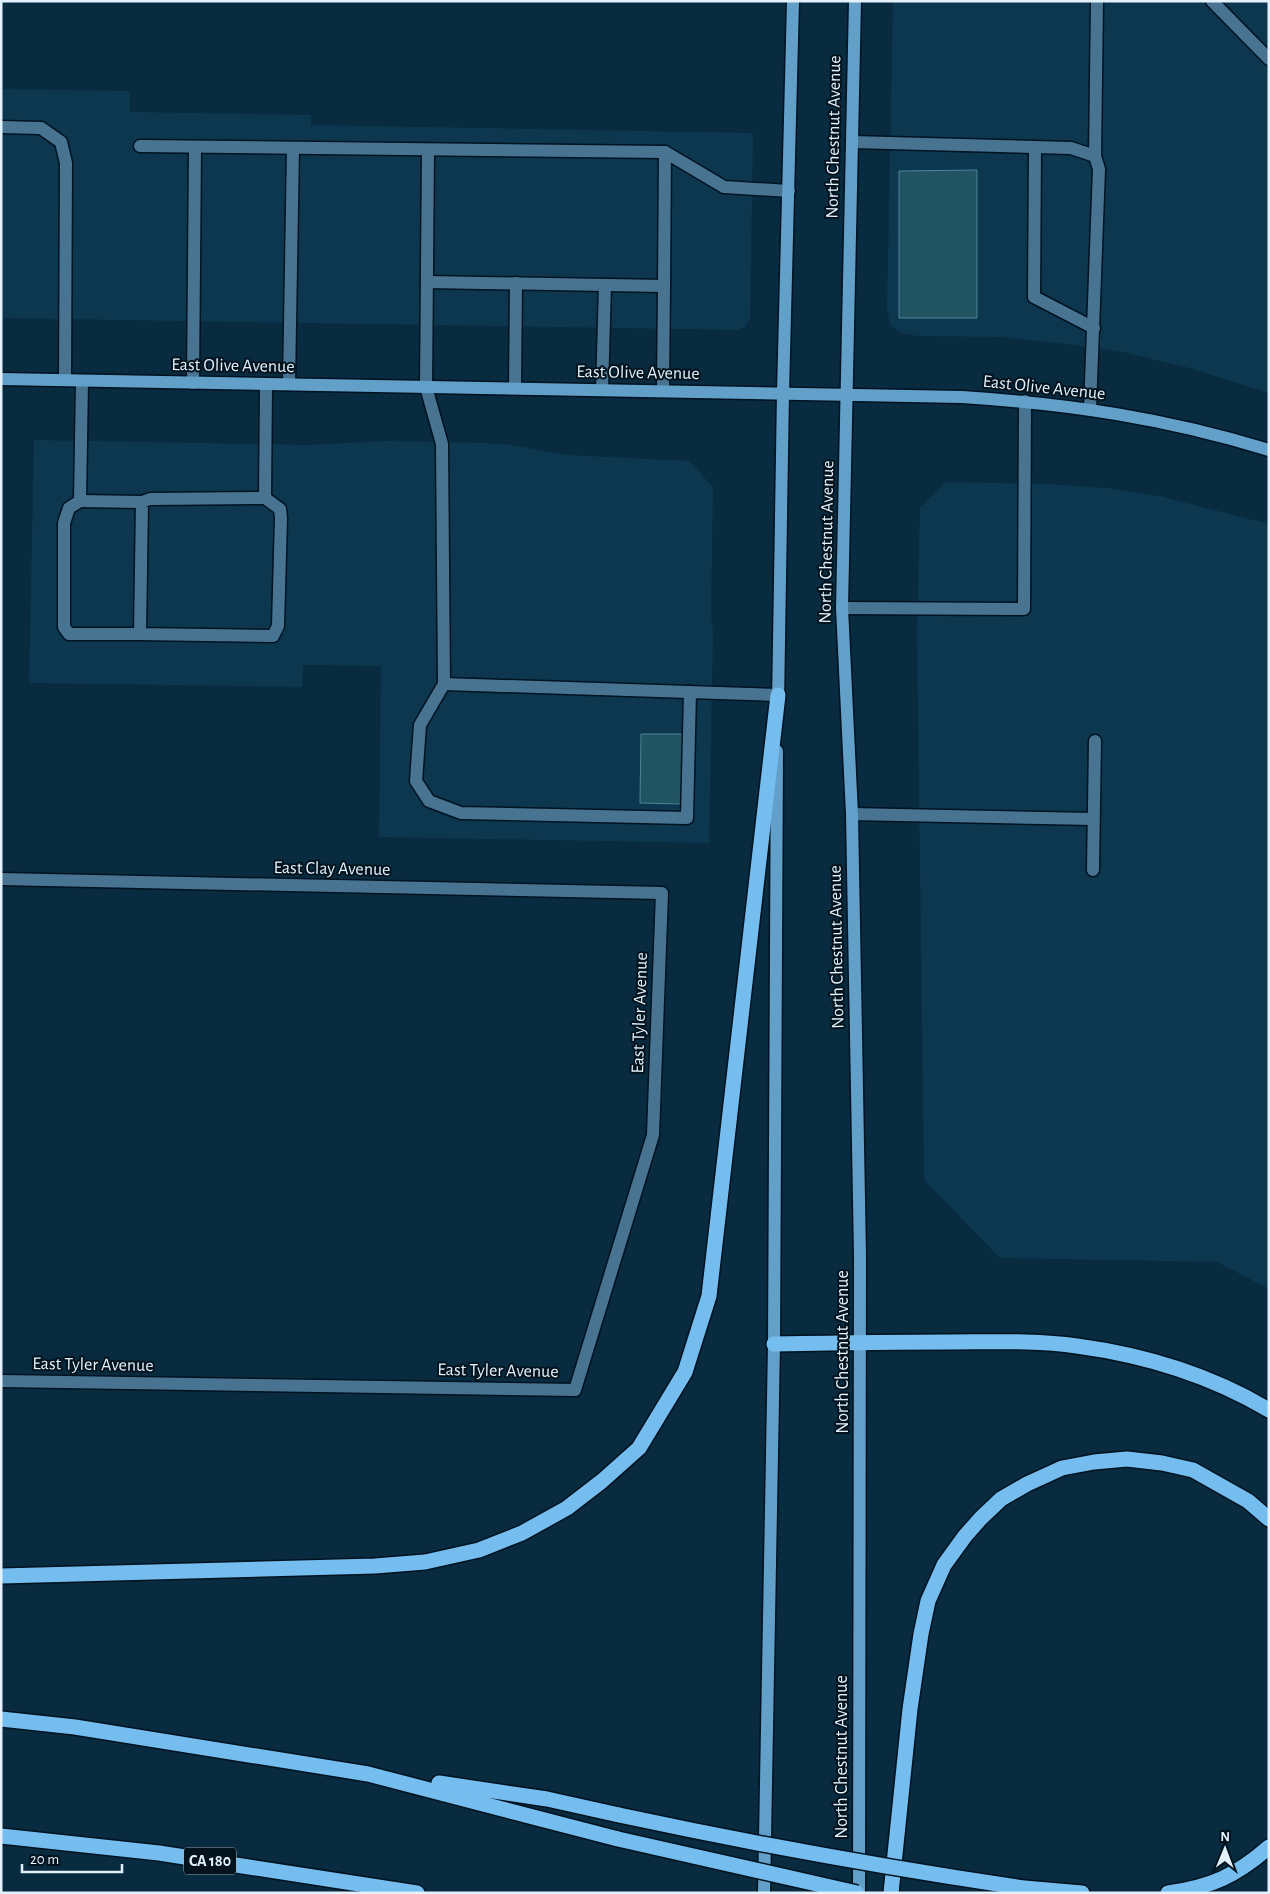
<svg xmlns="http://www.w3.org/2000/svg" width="1270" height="1894" viewBox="0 0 1270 1894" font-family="'Alegreya Sans',sans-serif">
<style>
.built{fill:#0c374f}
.building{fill:#205463;stroke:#4a8698}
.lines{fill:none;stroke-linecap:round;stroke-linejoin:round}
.minor-casing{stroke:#001321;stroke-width:15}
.major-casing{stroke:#001321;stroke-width:15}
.highway-casing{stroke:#001321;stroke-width:18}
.minor{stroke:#487492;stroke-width:12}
.major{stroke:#63a0c9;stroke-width:12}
.highway{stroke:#75bdee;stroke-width:15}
.highway-bridge-casing{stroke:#001321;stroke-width:18;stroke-linecap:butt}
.highway-bridge{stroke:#75bdee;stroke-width:15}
.labels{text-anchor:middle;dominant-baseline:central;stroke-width:4;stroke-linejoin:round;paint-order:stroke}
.shield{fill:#02131e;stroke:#a0aeb9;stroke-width:1}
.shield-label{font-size:16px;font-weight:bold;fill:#e3f1fc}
.street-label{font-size:18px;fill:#e3f1fc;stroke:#02131e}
</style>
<rect width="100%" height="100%" fill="#082b40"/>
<g class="built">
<polygon points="893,1 1269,1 1269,393 1189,368 1123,352 1067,344 1000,337 918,336 901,333 890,324 887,309"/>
<polygon points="1,89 130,91 130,112 311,115 311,125 753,133 750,319 745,327 737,330 1,318"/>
<polygon points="34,440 307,445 386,441 483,443 505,444 568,455 689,461 713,487 711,614 713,632 709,843 379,837 381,666 303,665 302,687 29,683"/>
<polygon points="946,482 1048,484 1107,488 1159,496 1269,524 1269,1289 1217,1262 1000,1258 924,1180 917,633 920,507"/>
</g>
<g class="building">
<polygon points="977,170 977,318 899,318 899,171"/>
<polygon points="641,734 682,734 681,804 640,803"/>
</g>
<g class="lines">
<defs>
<g id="minor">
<polyline points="1212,1 1269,59"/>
<polyline points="1,127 41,128 61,142 66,163 65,380"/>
<polyline points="852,142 1071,148 1095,156 1099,169 1090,409"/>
<polyline points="140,146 665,152 724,187 789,191"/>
<polyline points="1035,147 1034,297 1094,328"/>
<polyline points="428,150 426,387 442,444 444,684 778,695"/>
<polyline points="1095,156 1097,1"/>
<polyline points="427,282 664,286 665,152"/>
<polyline points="82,381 80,501 69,508 64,523 64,627 69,634 140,634"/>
<polyline points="193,383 195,147"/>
<polyline points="289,384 293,148"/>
<polyline points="515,388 516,283"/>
<polyline points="602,390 605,285"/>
<polyline points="663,391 664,286"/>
<polygon points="265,498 280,509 281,518 278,626 273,636 140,634 142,502 150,499"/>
<polyline points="265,498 266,384"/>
<polyline points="80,501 142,502"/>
<polyline points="842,608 1024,609 1025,401"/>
<polyline points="444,684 420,725 416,781 429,801 461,813 687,818 690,692"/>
<polyline points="852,814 1093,819"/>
<polyline points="1093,870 1095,741"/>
<polyline points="1,879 662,893 653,1135 575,1390 1,1381"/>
</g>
<g id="major">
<polyline points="855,1 842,608 852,814 860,1255 859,1893"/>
<path d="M1 379 962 397C1069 404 1165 418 1269 450"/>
<polyline points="778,704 783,393 793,1"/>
<polyline points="764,1893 774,1344 777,751"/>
</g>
<g id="highway">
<path d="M774 1344C832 1343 890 1342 948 1342 991 1342 1035 1340 1077 1346 1144 1355 1210 1375 1269 1410"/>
<polyline points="1,1576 375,1566 425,1562 479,1550 522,1533 567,1508 602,1481 639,1448 685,1372 709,1296 778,695"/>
<polyline points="1,1719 75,1727 368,1774 618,1839"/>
<polyline points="439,1783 547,1799 619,1815"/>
<polyline points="1,1836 159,1853 417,1893"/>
<polyline points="1024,1888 1082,1893"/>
<polyline points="891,1893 910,1709 921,1634 928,1601 944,1565 965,1536 981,1518 1001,1499 1027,1484 1062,1468 1094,1462 1127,1459 1162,1463 1193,1470 1248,1501 1269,1519"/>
<path d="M1168 1893C1211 1887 1236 1876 1269 1847"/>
</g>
</defs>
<use href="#minor" class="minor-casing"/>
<use href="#major" class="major-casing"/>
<use href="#highway" class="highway-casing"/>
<use href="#minor" class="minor"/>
<use href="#major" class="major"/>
<use href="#highway" class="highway"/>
<defs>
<g id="highway-bridge">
<path d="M619 1815C754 1844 888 1868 1024 1888"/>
<polyline points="618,1839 857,1893"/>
</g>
</defs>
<use href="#highway-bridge" class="highway-bridge-casing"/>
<use href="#highway-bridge" class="highway-bridge"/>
</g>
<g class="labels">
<rect class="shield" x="184" y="1847.5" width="52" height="27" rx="4"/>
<g class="shield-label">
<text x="210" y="1861">CA 180</text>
</g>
<g class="street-label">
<text transform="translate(834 137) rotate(-89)">North Chestnut Avenue</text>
<text transform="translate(233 366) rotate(1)">East Olive Avenue</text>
<text transform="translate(638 373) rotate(1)">East Olive Avenue</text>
<text transform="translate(1044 388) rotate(6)">East Olive Avenue</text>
<text transform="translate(827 542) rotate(-89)">North Chestnut Avenue</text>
<text transform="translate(332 869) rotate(1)">East Clay Avenue</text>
<text transform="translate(837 947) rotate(-91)">North Chestnut Avenue</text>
<text transform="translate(640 1013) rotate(-88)">East Tyler Avenue</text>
<text transform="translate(843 1352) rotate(-90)">North Chestnut Avenue</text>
<text transform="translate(93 1365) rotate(1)">East Tyler Avenue</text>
<text transform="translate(498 1371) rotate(1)">East Tyler Avenue</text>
<text transform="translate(842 1757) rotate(-90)">North Chestnut Avenue</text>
</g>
</g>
<rect width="1270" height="1894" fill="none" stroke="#e3f1fc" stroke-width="5"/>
<g transform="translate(1225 1849) rotate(1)" stroke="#02131e" stroke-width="4" paint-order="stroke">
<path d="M0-4L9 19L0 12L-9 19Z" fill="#e3f1fc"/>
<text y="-8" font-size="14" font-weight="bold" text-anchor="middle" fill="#e3f1fc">N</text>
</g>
<path d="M22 1864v8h100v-8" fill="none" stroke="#e3f1fc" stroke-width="2.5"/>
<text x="30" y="1864" font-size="15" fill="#e3f1fc" stroke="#02131e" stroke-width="4" paint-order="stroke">20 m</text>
</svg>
